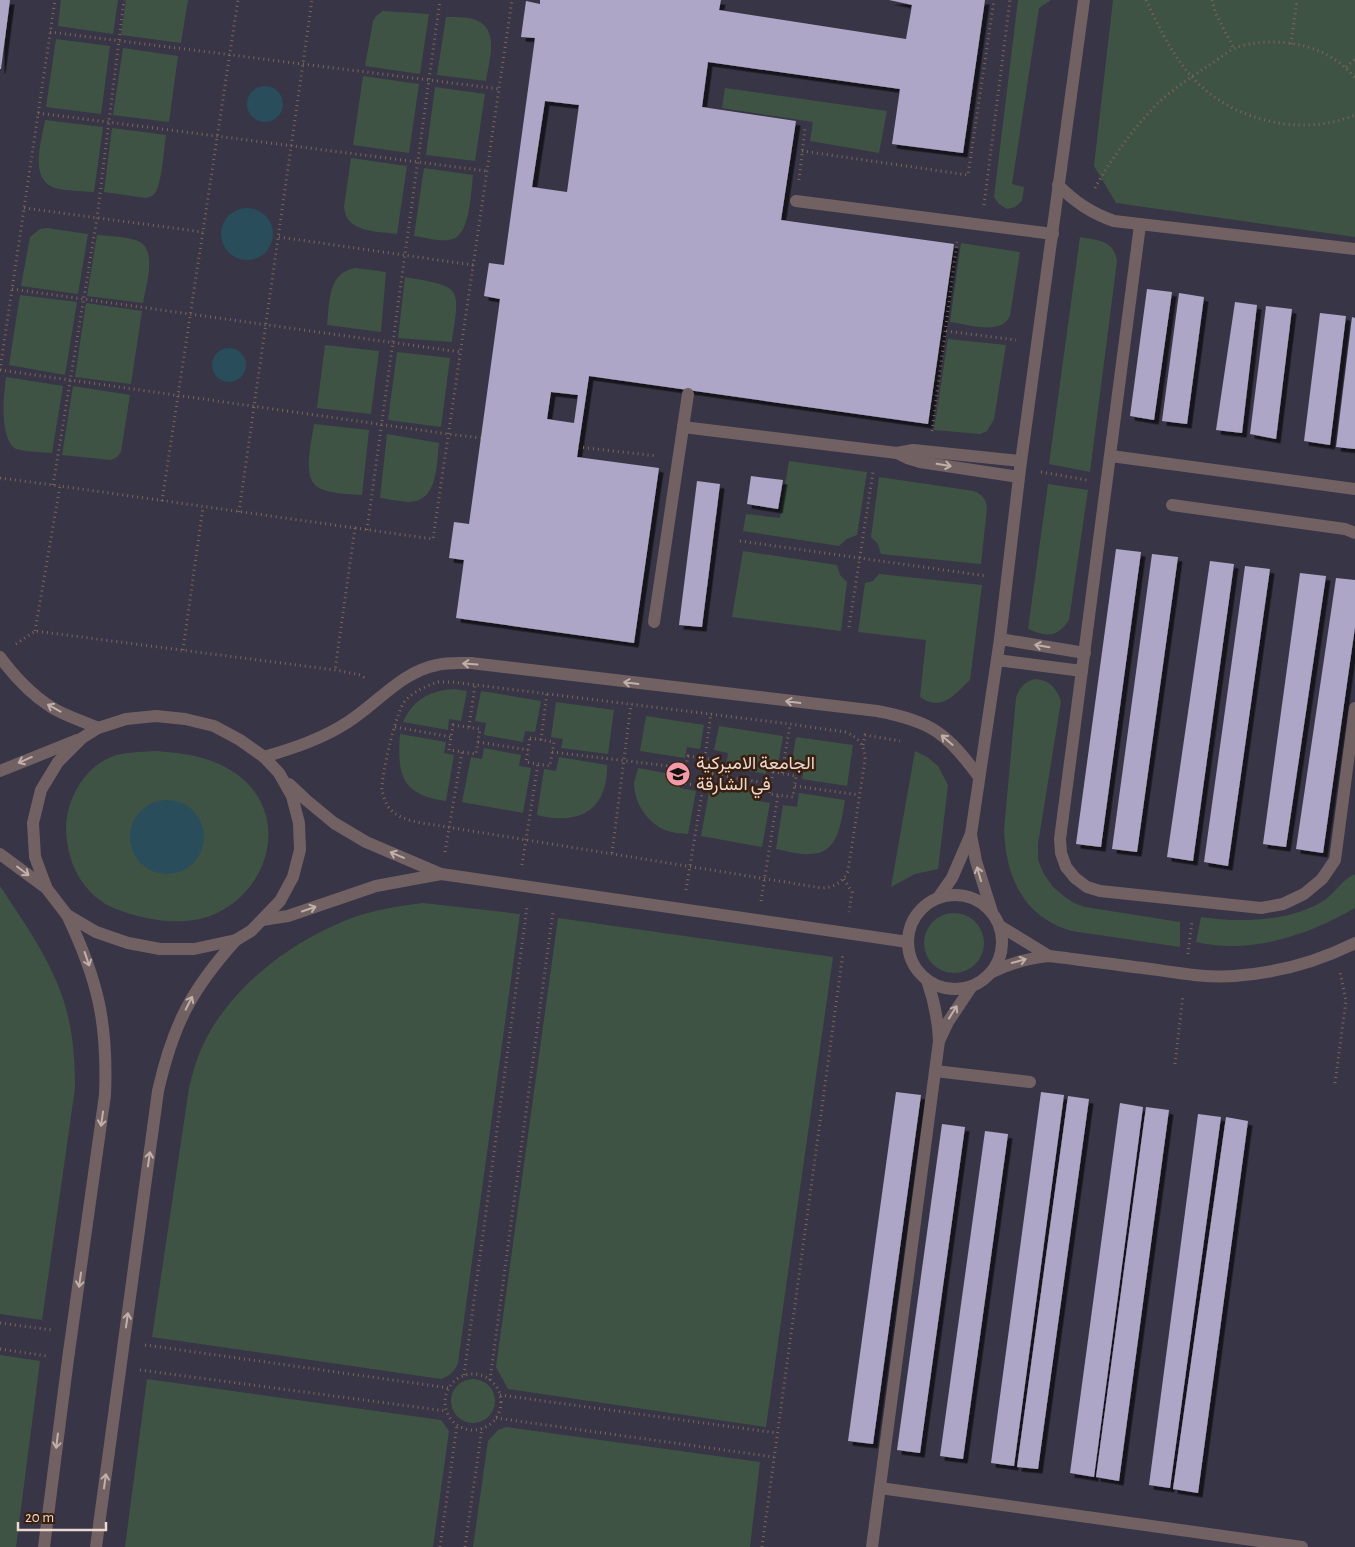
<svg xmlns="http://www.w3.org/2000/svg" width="1355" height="1547" viewBox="0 0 1355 1547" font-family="'Alegreya Sans',Vazirmatn,sans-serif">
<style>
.education{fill:#383546}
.green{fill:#3f5344}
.water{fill:#294d5a}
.building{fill:#ada6c7;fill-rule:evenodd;filter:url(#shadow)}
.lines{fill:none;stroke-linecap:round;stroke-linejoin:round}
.path{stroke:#7e6658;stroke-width:3;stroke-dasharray:1 4;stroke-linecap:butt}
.service{stroke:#726163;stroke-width:12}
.tertiary{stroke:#726163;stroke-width:12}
.oneway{stroke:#c1afa9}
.labels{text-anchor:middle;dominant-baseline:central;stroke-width:5;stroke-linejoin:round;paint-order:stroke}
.poi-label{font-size:18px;fill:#ebd9cf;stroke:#391f0f;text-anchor:start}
</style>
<defs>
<filter id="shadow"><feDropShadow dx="4.5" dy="4.5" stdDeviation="0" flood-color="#0009"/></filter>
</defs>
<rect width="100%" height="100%" fill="#442919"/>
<rect class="education" x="0" y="0" width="1355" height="1547"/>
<g class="green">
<polygon points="61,0 118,0 113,34 58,26"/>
<polygon points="126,0 188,0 181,43 121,35"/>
<polygon points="1018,0 1051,0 1039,8 1012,184 1024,187 1022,201 1015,207 1007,209 999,204 994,197"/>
<polygon points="1113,0 1355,0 1355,237 1116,203 1094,166"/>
<polygon points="383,11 429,14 420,74 365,66 373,21 376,16"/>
<path d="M446 17C454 17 465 17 473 19 501 27 489 61 486 81L437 75Z"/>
<polygon points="56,39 110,46 101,114 46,107"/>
<polygon points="123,48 178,56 169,122 113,115"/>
<polygon points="363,76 419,84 409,153 353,145"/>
<polygon points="435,87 485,94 475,161 426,155"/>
<polygon points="725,88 887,111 879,153 810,141 813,122 722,108"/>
<path d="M45 120 103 127 94 192C82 191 66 191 55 188 28 179 42 140 45 120Z"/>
<path d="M112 128 166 135C164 148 162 180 156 192 153 196 150 197 146 198L104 192Z"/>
<path d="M351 158 407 166 397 234C377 231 346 233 344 207Z"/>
<path d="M424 168 473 175C471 191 470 234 453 239 441 243 425 237 414 236Z"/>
<polygon points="47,228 88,234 78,294 21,286 30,237 40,229"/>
<path d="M97 235C109 236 123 236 135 240 159 246 146 285 143 303L87 296Z"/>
<path d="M1080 237C1097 240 1114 240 1117 261L1090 472 1049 464Z"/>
<path d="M961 243 1020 252 1010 316C1001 336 967 324 950 322Z"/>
<path d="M356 268 386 272 381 332 327 325C330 303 327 272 356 268Z"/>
<path d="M405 277C463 287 460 286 452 342L398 338Z"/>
<polygon points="20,295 77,302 65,375 9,365"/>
<polygon points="86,303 142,311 131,384 75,377"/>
<polygon points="948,339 1006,345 994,419 987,431 980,434 934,430"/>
<polygon points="325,345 379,351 371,414 317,408"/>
<polygon points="397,352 450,358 441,427 388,420"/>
<path d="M6 377 63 386 52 453C40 452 27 452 16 449 0 440 3 398 6 377Z"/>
<polygon points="73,386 130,395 121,452 117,457 111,460 62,455"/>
<path d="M314 424 369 430 362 495C349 494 331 494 319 488 301 478 312 442 314 424Z"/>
<path d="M387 434 439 443C436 464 439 503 407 502 398 501 389 499 380 498Z"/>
<polygon points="789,461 867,472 857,535 847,539 839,546 743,531 746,514 780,518"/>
<path d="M879 477 974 491C983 495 986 499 987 508L981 564 881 554 878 544 871 537Z"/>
<path d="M1048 484 1088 490 1069 620C1057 638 1046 637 1028 629Z"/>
<polygon points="743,551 837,565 840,575 847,582 841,631 732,617"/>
<path d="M879 574 982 585 970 680C954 695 942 712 920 697L926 640 858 632 865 583 873 581Z"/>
<path d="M1035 679C1050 680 1056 688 1061 701L1038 844V860L1044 874 1053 887 1065 897 1074 903 1085 907 1180 922V947L1072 931C1023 917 1006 877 1004 830L1016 698C1019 688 1024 682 1035 679Z"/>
<path d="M454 689 467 691 461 721 449 719 448 730 403 722C414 699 429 691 454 689Z"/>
<polygon points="481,691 541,701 535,732 525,731 523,742 484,735 486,723 475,721"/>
<polygon points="556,702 614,710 608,754 561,748 563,739 551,737"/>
<polygon points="646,716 704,725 700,749 687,747 685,758 640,751"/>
<polygon points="719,726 783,736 778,765 768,764 766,774 726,767 728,753 714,750"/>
<path d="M400 734 446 742 444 753 454 755 446 801C401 795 397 774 400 734Z"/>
<polygon points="796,737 853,745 847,786 802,779 804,769 791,767"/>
<polygon points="484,748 521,755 519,766 531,768 523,813 462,802 471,757 482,759"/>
<path d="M156 751C182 753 209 756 232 771 289 807 275 883 219 912 189 928 147 921 116 909 83 896 66 862 66 827 67 799 84 768 111 757 124 752 141 752 156 751Z"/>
<polygon points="915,751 927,757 938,766 948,785 938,869 915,874 891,887"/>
<path d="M559 757 607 765C608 810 579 826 537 815L544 769 556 771Z"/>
<path d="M638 768 681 776 680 788 696 791 688 834C683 833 677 834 672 832 651 828 634 805 634 783 635 778 637 773 638 768Z"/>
<polygon points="721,783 760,790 759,801 770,803 762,847 701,836 709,792 719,794"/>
<path d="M799 793 845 800C841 821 839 854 811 854 799 855 787 851 776 849L783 805 797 807Z"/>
<path d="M1355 874V908C1308 935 1251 955 1196 942L1201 917C1239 923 1293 922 1326 899 1336 891 1343 879 1355 874Z"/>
<path d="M0 886C29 930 61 974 70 1026 74 1047 75 1067 75 1088L42 1320 0 1314Z"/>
<path d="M423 903 520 914 458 1363C454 1372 450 1376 441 1379L152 1337 189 1088C193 1072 197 1056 205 1041 232 986 292 941 349 919 373 910 398 906 423 903Z"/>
<circle cx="954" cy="943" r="30"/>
<polygon points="558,918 833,957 766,1427 508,1389 496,1367"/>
<polygon points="0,1355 40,1361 16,1547 0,1547"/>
<polygon points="147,1379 441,1420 449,1431 433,1547 125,1547"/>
<circle cx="473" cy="1401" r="22"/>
<polygon points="506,1427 760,1462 750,1547 473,1547 488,1441 498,1430"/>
</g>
<g class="water">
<circle cx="265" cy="104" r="18"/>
<circle cx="247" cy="234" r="26"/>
<circle cx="229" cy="365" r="17"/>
<circle cx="167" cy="837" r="37"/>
</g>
<g class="building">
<polygon points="0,0 10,0 1,69 0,69"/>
<path d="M540 0H721L719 10 906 39 912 5 889 0H985L963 153 892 144 900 89 708 62 702 107 796 121 781 220 954 244 928 424 589 376 577 457 659 468 634 643 456 618 464 560 449 558 454 522 469 524 500 299 484 296 489 263 504 265 535 38 521 37 526 1 540 4ZM545 101 579 105 567 192 532 187ZM551 392 578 395 574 423 547 419Z"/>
<polygon points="1147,289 1172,292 1154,420 1130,416"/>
<polygon points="1179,293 1204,297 1187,424 1162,421"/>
<polygon points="1235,302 1257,305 1242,433 1216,430"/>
<polygon points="1266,306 1292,309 1276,439 1250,434"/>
<polygon points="1320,313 1346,316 1330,445 1304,441"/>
<polygon points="1352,317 1355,318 1355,449 1336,447"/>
<polygon points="751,476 783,480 778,509 747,504"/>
<polygon points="697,481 720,484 702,627 679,625"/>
<polygon points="1116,549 1141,552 1101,847 1076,844"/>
<polygon points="1152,554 1178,557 1137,852 1112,849"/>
<polygon points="1210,561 1234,564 1193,861 1167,857"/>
<polygon points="1245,566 1270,569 1228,866 1204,862"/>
<polygon points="1300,573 1326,576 1286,847 1263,844"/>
<polygon points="1336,578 1355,580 1355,627 1323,853 1296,849"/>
<polygon points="896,1092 921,1095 873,1444 848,1441"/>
<polygon points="1041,1092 1064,1095 1014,1466 991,1463"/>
<polygon points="1068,1096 1089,1099 1038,1469 1017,1467"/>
<polygon points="1120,1103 1143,1107 1094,1477 1070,1473"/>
<polygon points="1146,1107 1169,1110 1119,1481 1096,1477"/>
<polygon points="1198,1114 1221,1117 1170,1488 1149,1485"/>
<polygon points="1226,1117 1248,1121 1198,1493 1173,1489"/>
<polygon points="942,1124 965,1127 920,1453 897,1450"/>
<polygon points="985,1131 1008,1134 963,1459 940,1456"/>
</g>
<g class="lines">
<g class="path">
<path d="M1146 0C1159 27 1171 53 1191 76 1229 120 1301 138 1355 115"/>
<polyline points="1212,0 1215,12 1234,49"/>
<polyline points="50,32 500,89"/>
<polyline points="1291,44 1297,0"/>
<polyline points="1346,67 1355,59"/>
<polyline points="38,113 487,171"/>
<polyline points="802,151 968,175 994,0"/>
<polyline points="799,180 805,128"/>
<path d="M1095 188C1111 159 1133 129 1156 105 1171 90 1190 78 1208 66 1216 61 1224 54 1233 49 1253 40 1280 41 1301 45 1322 50 1341 61 1355 78"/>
<polyline points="984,205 1010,0"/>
<polyline points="24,208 203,232"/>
<polyline points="279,237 473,265"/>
<polyline points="12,289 460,352"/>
<polyline points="946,331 1016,340"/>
<polyline points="0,370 448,434 481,438"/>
<polyline points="0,370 55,0"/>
<polyline points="932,431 957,242"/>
<polyline points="578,447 657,456"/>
<polyline points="1041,472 1087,480"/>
<polyline points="0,478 60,486"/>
<polyline points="53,485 97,218 124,0"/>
<polyline points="162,501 238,0"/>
<polyline points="239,512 312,0"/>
<polyline points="355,528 433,539 512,0"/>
<polyline points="367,530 440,0"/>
<polyline points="740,541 986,576"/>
<polyline points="849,627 873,472"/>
<polyline points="35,631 60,486 355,528 335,670"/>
<polyline points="16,644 35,631 335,670 361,675 367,680"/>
<polyline points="183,650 203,507"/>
<path d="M438 682H452L790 724 845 732C859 737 865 746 865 760L848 871C842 883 835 887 822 888L416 822C405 819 394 816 387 805 385 801 383 794 382 790 381 777 396 711 405 701 414 691 426 686 438 682Z"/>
<polygon points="453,725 480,729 476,754 449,750"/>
<polyline points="395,727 451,737"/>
<polyline points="469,727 475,685"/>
<polygon points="530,738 554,742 550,766 526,762"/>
<polyline points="541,740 547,693"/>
<polyline points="478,742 528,750"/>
<polyline points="863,745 865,735 900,741"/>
<polyline points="552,752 686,768"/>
<polygon points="688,756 715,760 710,788 683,783"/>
<polyline points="705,758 711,713"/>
<polygon points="773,772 796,776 793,797 769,794"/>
<polyline points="782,773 790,725"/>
<polyline points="712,774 771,784"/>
<polyline points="795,786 859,795"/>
<polyline points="445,852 462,752"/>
<polyline points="612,853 631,704"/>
<polyline points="522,865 538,764"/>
<polyline points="844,879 852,892 849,912"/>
<polyline points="686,890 703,787"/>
<polyline points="761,901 778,795"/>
<polyline points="1188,954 1192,921"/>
<polyline points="1175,1064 1183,995"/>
<polyline points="1335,1083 1346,1001 1340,972"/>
<polyline points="0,1323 52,1330"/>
<polyline points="145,1345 449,1388"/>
<polyline points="0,1349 47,1356"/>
<polyline points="140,1370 446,1411"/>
<circle cx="473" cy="1402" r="28"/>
<polyline points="464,1375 527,907"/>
<polyline points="490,1380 553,911"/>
<polyline points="500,1395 777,1433"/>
<polyline points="496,1418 774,1457"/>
<polyline points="440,1547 457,1425"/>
<polyline points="465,1547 482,1428"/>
<polyline points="762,1547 843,953"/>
</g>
<g class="service">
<path d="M1058 185C1075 202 1091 213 1114 221L1355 249"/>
<polyline points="796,201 1053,234"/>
<polyline points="1140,225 1060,839 1061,853 1066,867 1075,878 1087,887 1100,891 1261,908 1283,904 1304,894 1322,879 1335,860 1355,708"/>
<polyline points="683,427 897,453 913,450 1021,461"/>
<polyline points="897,453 907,458 920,462 1019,477"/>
<polyline points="1111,456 1355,489"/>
<polyline points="1172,505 1345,529 1355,533"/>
<polyline points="654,622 688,394"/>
<polyline points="1000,639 1085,653"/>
<path d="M0 657C14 676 31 694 51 707 65 716 83 721 98 728"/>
<polyline points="997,660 1082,671"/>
<path d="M264 757C294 748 322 739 348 722 378 703 401 672 437 665 448 662 460 663 471 663L877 711C931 721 947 733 979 777"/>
<polyline points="971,835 976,861 992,912"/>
<polyline points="938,898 952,878 971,834 1000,639 1020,469 1084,0"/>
<polyline points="940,1039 948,1022 972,986"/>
<polyline points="935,1071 1030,1082"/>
<polyline points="880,1488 1302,1547"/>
<path d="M872 1547 939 1041C938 1019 934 1000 927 980"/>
</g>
<g class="tertiary">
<polygon points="156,716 185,719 214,726 240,740 264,757 279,773 292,796 299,823 300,850 293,877 280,901 251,931 236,940 194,949 160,949 128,943 96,932 67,915 47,889 35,857 33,823 41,790 58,762 82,738 98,728 126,719"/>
<polyline points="0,771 77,740"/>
<polyline points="289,784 305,799 334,823 366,842 441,874 908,942"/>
<polyline points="0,854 46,888"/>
<circle cx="955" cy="942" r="47"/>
<polyline points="262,920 288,916 376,886 441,874"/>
<polyline points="1000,926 1049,956"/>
<path d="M992 972C1011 963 1028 958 1049 956 1083 960 1117 965 1151 969 1178 973 1207 978 1234 976 1276 973 1317 962 1355 943"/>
<path d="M44 1547 68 1359 105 1095C108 1023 98 980 67 915"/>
<path d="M96 1547 158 1091C173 1025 191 990 236 940"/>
</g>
</g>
<defs><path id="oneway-shaft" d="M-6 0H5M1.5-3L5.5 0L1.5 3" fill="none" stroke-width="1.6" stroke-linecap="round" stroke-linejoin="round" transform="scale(1.25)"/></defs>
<g class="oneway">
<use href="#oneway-shaft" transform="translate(944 465) rotate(9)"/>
<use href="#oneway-shaft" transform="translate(1042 646) rotate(-171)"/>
<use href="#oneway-shaft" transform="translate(470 664) rotate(-176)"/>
<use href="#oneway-shaft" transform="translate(631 683) rotate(-173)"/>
<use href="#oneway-shaft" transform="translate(793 702) rotate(-173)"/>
<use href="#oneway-shaft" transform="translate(54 708) rotate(-151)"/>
<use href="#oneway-shaft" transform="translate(947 740) rotate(-139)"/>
<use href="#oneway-shaft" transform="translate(25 760) rotate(156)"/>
<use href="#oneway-shaft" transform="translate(397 855) rotate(-157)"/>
<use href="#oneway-shaft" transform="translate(23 871) rotate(37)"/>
<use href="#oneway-shaft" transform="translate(979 874) rotate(-106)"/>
<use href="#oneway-shaft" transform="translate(309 909) rotate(-19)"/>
<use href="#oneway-shaft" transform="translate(87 959) rotate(71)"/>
<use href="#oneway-shaft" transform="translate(1019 961) rotate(-16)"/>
<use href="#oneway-shaft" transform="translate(189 1003) rotate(-63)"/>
<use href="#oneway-shaft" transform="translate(953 1012) rotate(-58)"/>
<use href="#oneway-shaft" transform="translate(102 1119) rotate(98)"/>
<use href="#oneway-shaft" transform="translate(149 1159) rotate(-82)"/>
<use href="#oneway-shaft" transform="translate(80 1280) rotate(98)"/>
<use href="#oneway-shaft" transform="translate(127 1320) rotate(-82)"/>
<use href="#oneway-shaft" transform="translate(57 1441) rotate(97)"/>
<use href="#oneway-shaft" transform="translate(105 1481) rotate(-82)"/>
</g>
<defs>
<symbol id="university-disc" viewBox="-11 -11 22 22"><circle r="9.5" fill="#f39aa8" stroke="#391f0f"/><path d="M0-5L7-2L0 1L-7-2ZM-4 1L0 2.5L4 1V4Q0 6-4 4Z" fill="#111"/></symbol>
</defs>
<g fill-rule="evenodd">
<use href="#university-disc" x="664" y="760" width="28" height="28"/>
</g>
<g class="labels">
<g class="poi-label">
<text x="696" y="764">الجامعة الاميركية<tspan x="696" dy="21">في الشارقة</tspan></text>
</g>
</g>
<path d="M18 1522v8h88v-8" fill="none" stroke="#ebd9cf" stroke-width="2.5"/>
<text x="25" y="1522" font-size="15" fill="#ebd9cf" stroke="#391f0f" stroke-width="4" paint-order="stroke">20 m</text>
</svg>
